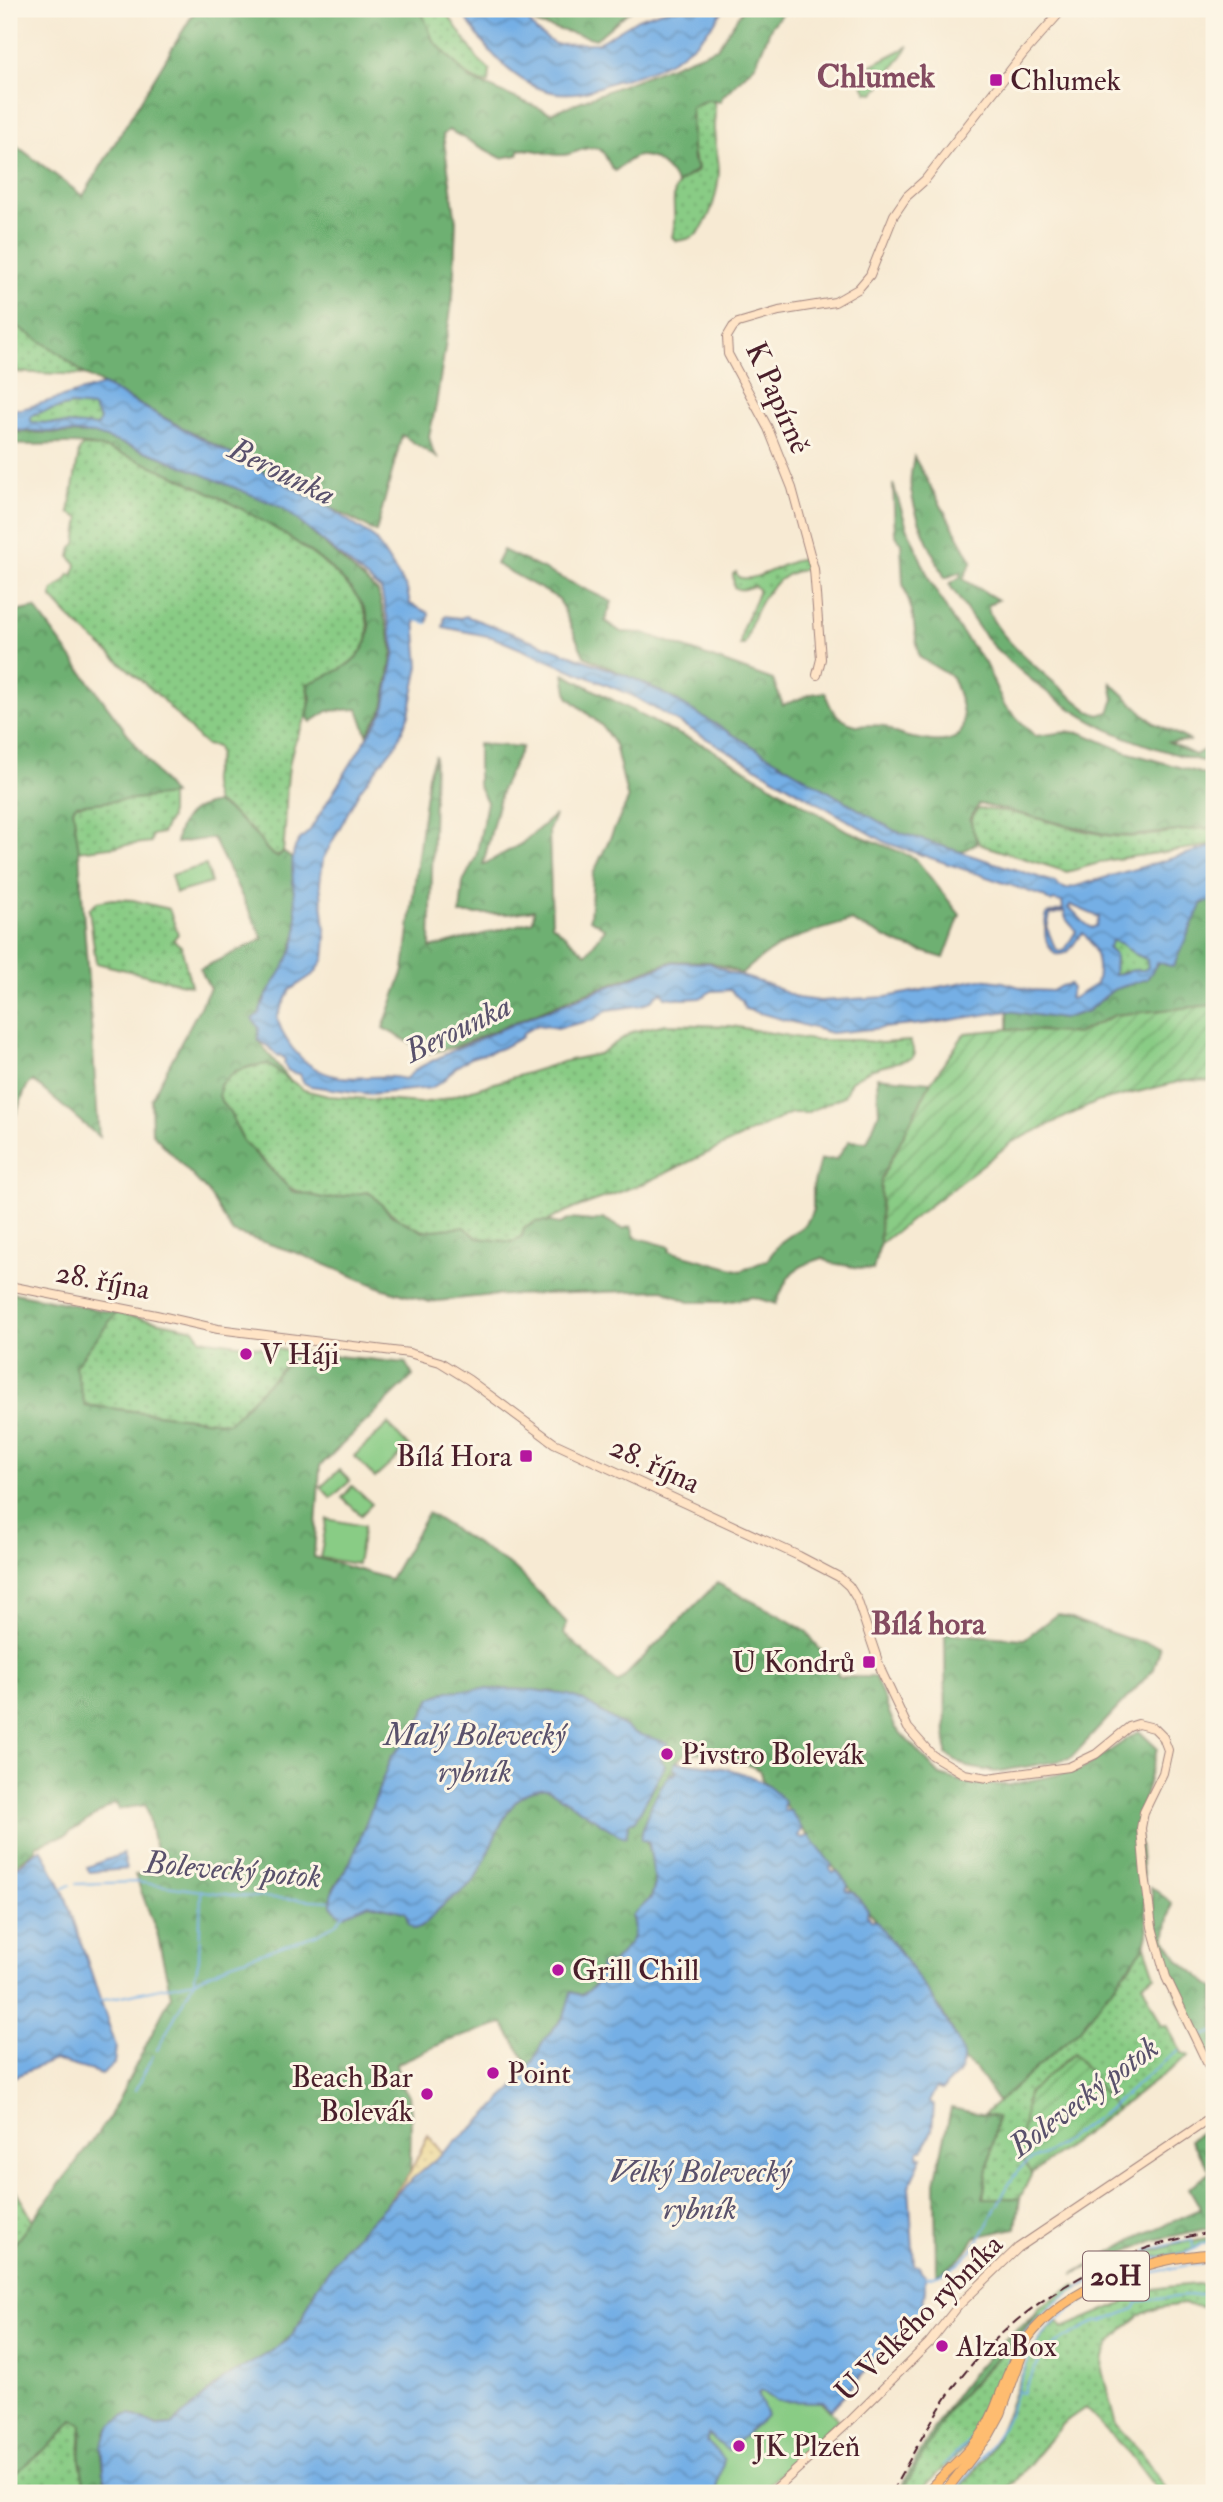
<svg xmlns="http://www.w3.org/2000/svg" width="1223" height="2502" viewBox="0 0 1223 2502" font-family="'IM FELL Double Pica',serif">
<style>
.grass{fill:url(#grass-dots);stroke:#6a7658;stroke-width:2}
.forest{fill:url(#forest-crowns);stroke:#5c684e;stroke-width:2;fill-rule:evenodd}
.sand{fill:url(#sand-dots);stroke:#9c7c64;stroke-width:2}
.garden{fill:url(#garden-furrows);stroke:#6a7658;stroke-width:2}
.pitch{fill:#89cc85;stroke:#6a7658;stroke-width:2}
.water{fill:url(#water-waves);stroke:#5f6788;stroke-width:2;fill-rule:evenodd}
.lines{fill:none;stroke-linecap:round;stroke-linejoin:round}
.stream{stroke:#74afe5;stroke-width:2}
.secondary-casing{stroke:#a0847f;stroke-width:10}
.primary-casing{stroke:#a0847f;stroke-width:11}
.secondary{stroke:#ffe4c6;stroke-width:8}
.primary{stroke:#febc70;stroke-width:9}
.rail{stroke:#4a1f2b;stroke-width:2;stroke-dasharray:10 5;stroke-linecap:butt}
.poi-dot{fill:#b5179e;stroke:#fcf5e5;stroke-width:2.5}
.labels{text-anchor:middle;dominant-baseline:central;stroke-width:6;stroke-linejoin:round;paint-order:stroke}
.shield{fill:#fcf5e5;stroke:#7f5f63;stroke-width:2}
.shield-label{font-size:28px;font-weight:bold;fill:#4a1f2b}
.poi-label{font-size:30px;fill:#4a1f2b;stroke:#fcf5e5;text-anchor:start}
.street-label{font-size:30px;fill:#4a1f2b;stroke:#fcf5e5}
.neighbourhood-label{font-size:32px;font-weight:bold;fill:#844c61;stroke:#fcf5e5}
.water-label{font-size:32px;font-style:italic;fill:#59516c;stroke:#fcf5e5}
</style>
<defs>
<pattern id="grass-dots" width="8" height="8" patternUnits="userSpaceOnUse" patternTransform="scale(1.75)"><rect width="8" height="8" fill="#89cc85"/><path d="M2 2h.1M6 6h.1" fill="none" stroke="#72a56d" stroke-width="1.8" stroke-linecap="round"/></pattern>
<pattern id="forest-crowns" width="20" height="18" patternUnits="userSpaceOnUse" patternTransform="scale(1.75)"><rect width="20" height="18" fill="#6eb072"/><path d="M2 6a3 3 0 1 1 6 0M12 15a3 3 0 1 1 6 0" fill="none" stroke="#5c8f5e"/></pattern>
<pattern id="sand-dots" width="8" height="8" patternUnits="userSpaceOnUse" patternTransform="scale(1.75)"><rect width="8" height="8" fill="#eeda9e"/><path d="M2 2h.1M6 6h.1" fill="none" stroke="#cebb88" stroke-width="1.8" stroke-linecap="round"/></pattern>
<pattern id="garden-furrows" width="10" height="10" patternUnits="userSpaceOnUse" patternTransform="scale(1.75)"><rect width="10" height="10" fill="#89cc85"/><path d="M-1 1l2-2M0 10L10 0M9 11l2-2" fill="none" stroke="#72a56d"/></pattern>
<pattern id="water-waves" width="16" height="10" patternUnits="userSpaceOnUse" patternTransform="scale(1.75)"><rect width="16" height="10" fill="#74afe5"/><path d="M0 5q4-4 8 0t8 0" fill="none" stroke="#618eba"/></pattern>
</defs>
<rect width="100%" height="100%" fill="#fcf5e5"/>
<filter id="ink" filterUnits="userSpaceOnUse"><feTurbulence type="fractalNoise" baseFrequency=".0143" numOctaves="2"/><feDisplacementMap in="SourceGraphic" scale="14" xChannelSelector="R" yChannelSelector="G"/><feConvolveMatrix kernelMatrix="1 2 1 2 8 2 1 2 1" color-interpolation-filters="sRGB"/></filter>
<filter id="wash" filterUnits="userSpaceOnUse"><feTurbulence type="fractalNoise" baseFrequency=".00686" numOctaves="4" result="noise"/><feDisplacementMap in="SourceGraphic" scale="28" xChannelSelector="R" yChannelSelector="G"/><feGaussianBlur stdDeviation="1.57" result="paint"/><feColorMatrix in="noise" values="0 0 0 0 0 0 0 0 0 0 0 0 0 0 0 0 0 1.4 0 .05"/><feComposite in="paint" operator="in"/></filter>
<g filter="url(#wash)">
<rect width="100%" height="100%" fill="#f7ead3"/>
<g class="grass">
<path d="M418 9H444L478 59 490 70 489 83C473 86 440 53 432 40 426 30 426 18 418 9Z"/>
<polygon points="909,46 878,89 874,93 867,92 860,79 862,70"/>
<path d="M707 100H713C717 109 714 118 714 127 714 142 719 157 719 172 718 191 711 220 697 234 691 239 684 240 676 241L672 237C681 207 659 187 697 172L698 166C688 154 693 123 691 107Z"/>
<polygon points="9,321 59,353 85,375 11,372 9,375"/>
<polygon points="71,405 92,406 100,419 98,426 31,422 30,417 34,414"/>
<path d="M82 446C143 444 338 551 363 607 367 616 369 629 367 639 363 661 325 679 307 689 315 710 301 725 294 745 283 780 288 816 283 852L277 857C266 852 261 840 253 831 241 820 230 810 216 802 213 793 211 786 212 777 214 765 222 758 217 747L206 745 199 739 160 697 75 623 52 598V592C57 585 66 584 69 574L74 575 76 564 70 557 72 547 76 544 80 518 69 513 79 451Z"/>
<path d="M804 558 807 566 803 570C778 573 762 596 753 618 749 627 749 637 744 645H740L743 627 758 593V589L754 586C747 588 740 592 734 587L733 574 736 572 738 577C755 584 785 561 804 558Z"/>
<polygon points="170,794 170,818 162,833 152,835 151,842 78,851 73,809 76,805"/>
<path d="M978 809C1023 810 1067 830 1111 836 1146 840 1180 828 1214 827V845L1110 860 1067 872 981 845C972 834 966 821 978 809Z"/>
<polygon points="112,899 133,900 169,909 178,934 173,940 181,946 191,986 96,963 89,909 97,902"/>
<path d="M1111 940C1122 942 1124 946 1132 952 1136 955 1143 957 1148 960V967L1145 970 1122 972 1114 975 1115 955 1108 948Z"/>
<path d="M665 1024 732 1026 812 1040H859L881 1043 910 1041 915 1054 912 1058 870 1070 851 1081 844 1096 806 1113H791L645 1183 567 1211 548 1221 535 1222 524 1228 522 1236 513 1242 477 1238C460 1217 437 1237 421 1230 399 1221 384 1208 367 1192L328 1199 313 1197 287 1187 270 1167 243 1141 230 1114 222 1103 219 1095 220 1085C234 1070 248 1066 268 1064L304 1090 328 1096 421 1103 440 1100 569 1060 599 1054 632 1032Z"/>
<polygon points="116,1313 194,1329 201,1339 298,1352 229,1423 85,1405 74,1366"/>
<polygon points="1145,1946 1155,1976 1142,1983 1162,2026 1166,2025 1182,2053 1189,2056 1116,2110 1074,2053 1019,2154 1032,2173 1020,2198 983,2198 997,2118 983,2115 1079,2030"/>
<polygon points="9,2178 33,2221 9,2250"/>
<path d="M1214 2237V2241C1199 2242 1202 2245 1191 2250 1178 2255 1162 2255 1149 2258 1104 2270 1046 2300 1020 2340 1002 2369 999 2405 978 2432 961 2455 938 2472 919 2493H901L949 2409 1024 2330 1040 2307 1074 2285 1080 2287C1121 2261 1167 2243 1214 2237Z"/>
<path d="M1196 2284 1214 2285V2309L1183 2304 1163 2307 1150 2311 1140 2315 1121 2331 1109 2344 1103 2357 1102 2370 1116 2425 1140 2451 1169 2493H1159L1129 2453 1085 2408 1062 2424 1015 2482 1000 2493H956C970 2477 985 2460 995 2441 1015 2402 1022 2350 1058 2321L1063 2328 1122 2303C1138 2287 1174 2287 1196 2284Z"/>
<polygon points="73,2420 82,2425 80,2460 86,2493 16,2493 12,2476 56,2440"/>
</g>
<g class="forest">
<path d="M196 9H418L423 15 433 40 470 79 551 113 717 48 743 9H786L771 27 756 64 723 96 720 102 707 100 691 107 692 150 693 160 698 169 677 184C670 170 653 152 635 157 627 160 621 167 615 171 607 165 607 153 599 149 589 144 573 155 562 155 548 156 530 146 519 150L518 155 501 158 449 130 443 135 456 221 453 296 436 405 429 436 433 452 439 459 402 435 376 532 85 375 59 353 9 321V140L83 196Z"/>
<polygon points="525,9 632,9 596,39 536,24"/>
<path d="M9 432 95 434 159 456 284 508 378 592 393 650 383 709 367 734 358 709 328 711 311 722 307 717 311 698 307 684C329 675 355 667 366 643 400 570 156 463 104 448 73 440 40 447 9 444Z"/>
<path d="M914 457 972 561 963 579 998 600 988 605C988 634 1065 691 1089 711L1099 715 1109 712 1114 699 1111 683 1154 723 1191 741 1169 742 1195 755 1214 744V764C1138 746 1089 728 1028 677 1016 667 1003 656 992 645 976 626 963 604 949 584L960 577 961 572 945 578C931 550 916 521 911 490 909 480 912 467 914 457Z"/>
<path d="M893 484 907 527 930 581 954 622 985 663 1004 705 1035 736 1067 732 1082 733 1126 752 1214 777V827L1131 836 1109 835 979 804 970 819 977 843 961 852 895 831 661 692 584 656 559 599 496 564 503 550 612 602 605 621 621 632 644 633 773 680 783 705 812 694 825 692C829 704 832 712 842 719 859 730 868 723 884 726 889 728 893 733 898 734 904 737 912 738 919 739 975 751 968 716 952 677L919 657 912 611 903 584 901 543 895 534Z"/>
<polygon points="35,608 173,795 76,805 73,809 79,851 99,1137 33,1081 27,1086 9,1131 9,613"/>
<path d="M564 674 667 729 706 746 846 830 915 858 960 915 944 958 901 945 851 921C805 934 777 940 742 974L711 962 673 961 575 997 455 1047 429 1053 383 1028 404 970 428 775 435 755 430 948 533 921 534 910 509 914H460L463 882 476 857 487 802 478 785V744L522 747 502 788 483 865 521 844 555 815 549 830 552 924 586 954 605 929 590 919 593 874 628 800 615 745 602 726 568 697Z"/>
<path d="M216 803C230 810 242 821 253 832 261 840 266 853 277 857L283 852 293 859 297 931 288 962 262 1002 258 1040 291 1082 268 1064 252 1066 236 1071 220 1085 219 1095 222 1103 230 1113 243 1141 292 1191 328 1199 367 1192 373 1195 391 1215 422 1231 464 1227 477 1238 513 1242 522 1236 524 1229 535 1222 545 1221 560 1224 570 1219 593 1221 603 1218 623 1229 631 1226 635 1237 670 1247 669 1251 741 1271 767 1260 781 1242 806 1224 813 1210V1187L820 1160 837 1159 849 1141 867 1142 879 1113 877 1077 931 1082 881 1179 880 1244 873 1270 831 1263 823 1258C789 1269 790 1272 776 1304L753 1297 726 1302H689L663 1290 484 1296 429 1302 384 1289 300 1254 232 1232 208 1192 152 1133 151 1099 210 988 200 969 263 939 213 838 176 843C179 818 191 807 216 803Z"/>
<polygon points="1214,900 1214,1005 1115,1015 1077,1034 1008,1029 1008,1011 1062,1019 1088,1011 1113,990 1147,979 1158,962 1166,965 1175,964 1178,952 1202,903"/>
<path d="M9 1292 116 1313 75 1366 85 1405 229 1423 298 1352 406 1363 413 1376 320 1466 314 1557 390 1579 428 1513 517 1570 567 1623 564 1634 618 1683 717 1583 779 1615 807 1632 840 1677H875L895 1727 940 1775 971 1784 1010 1785 1083 1769 1139 1731 1157 1748 1138 1821 1148 1934 1145 1946 1079 2030 998 2102 976 2069 963 2060C959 2031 930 1996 913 1972 878 1923 842 1877 804 1831 789 1812 782 1796 763 1781L761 1772C737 1757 714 1751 686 1753L676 1762 674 1767 677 1771C659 1787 648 1810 642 1834 652 1846 660 1886 649 1900 645 1905 638 1910 632 1916 642 1939 626 1947 612 1964H603L600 1967V1976L590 1990 581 1995 572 1992 564 2017 545 2038 530 2067 503 2024 447 2041 396 2064 401 2084 409 2095 411 2113 410 2173 390 2201 344 2248 316 2288 301 2321 288 2340 269 2353 223 2379 172 2425 157 2426 131 2414 123 2416 106 2432 102 2455 106 2493H86L80 2460 82 2425 73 2420 56 2440 12 2476 16 2493H9V2251L108 2120 171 1996 157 1933 135 1875 161 1873 146 1805 119 1809 115 1803 65 1835 36 1845V1849L9 1870ZM483 1689C517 1690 550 1688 582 1700L655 1746 667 1744 661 1760 665 1766 635 1820 631 1821 619 1835 548 1789C503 1785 494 1852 474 1880 467 1889 454 1896 445 1904 436 1911 429 1920 421 1927L409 1924 405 1912 369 1904 342 1915 331 1906 333 1889 353 1857 391 1757 415 1732 431 1698Z"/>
<polygon points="1057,1614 1126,1638 1159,1646 1160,1649 1154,1669 1070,1759 996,1772 967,1767 946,1754 945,1633 1024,1639"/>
<path d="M1151 1887 1172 1903 1165 1939 1180 1961 1214 1988V2063C1179 2012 1156 1948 1151 1887Z"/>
<path d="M951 2108 997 2117 983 2198H1020L1016 2228 975 2237C963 2257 957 2264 936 2274L935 2182Z"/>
<polygon points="1214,2123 1214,2227 1155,2240 1072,2274 1137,2237 1201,2209 1189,2188 1211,2172 1190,2140"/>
<path d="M1037 2314 949 2409 901 2493H898C934 2424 971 2359 1037 2314Z"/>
</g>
<polygon class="sand" points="428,2135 454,2169 386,2205 410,2173"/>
<g class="garden">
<polygon points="1214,1005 1214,1081 1186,1080 1097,1102 1012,1142 880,1244 881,1179 931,1082 965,1033 1008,1029 1077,1034 1115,1015"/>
<polygon points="1074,2053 1116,2110 1032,2173 1019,2154 1028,2093"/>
</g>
<g class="pitch">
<polygon points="206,865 211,883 176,893 171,875"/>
<polygon points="388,1424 409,1447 375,1478 354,1456"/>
<polygon points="339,1470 350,1481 331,1498 321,1487"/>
<polygon points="352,1486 372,1504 361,1515 342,1498"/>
<polygon points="327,1519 364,1526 357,1564 320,1558"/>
<polygon points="766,2346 838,2419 760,2493 664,2493"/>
</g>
<g class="water">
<path d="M461 9H520L536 31 555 44 598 43 638 19 668 9H724C698 49 667 68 621 80 606 83 590 92 575 93 523 99 483 48 461 9Z"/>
<path d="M103 385 328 507 374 538 407 589 410 604 429 613 428 622 415 620 419 666 409 715 397 743 360 790 323 859 320 883 326 937 324 959 315 973 290 990 277 1017C285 1047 308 1072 340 1077 364 1080 381 1073 405 1079L418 1068 458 1048 530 1017 673 962 710 963 728 972 770 985 797 998 820 1001 886 997 980 979 1003 982 1030 990 1052 991 1061 986 1070 984 1072 989 1069 998 1072 999 1096 984C1101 965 1097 948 1083 933 1072 941 1073 957 1055 954 1042 940 1045 932 1046 914L1063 909 1062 902 1053 900 1051 902 1042 896 887 843 631 695 492 637 443 627 445 616 460 618 466 616 635 679 661 692 895 831 1057 883 1059 886 1066 889 1214 846V900L1202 903 1173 967 1158 962 1147 979 1113 990 1088 1011 1062 1019 1008 1011 932 1023 831 1033 745 1009 742 1001 730 990 712 991 700 998 683 999 665 997 662 992 656 995 653 1000 642 1005 608 1010 593 1020 558 1028 537 1025 523 1033 522 1037 502 1048 470 1058 455 1068 443 1081 431 1088 370 1094 310 1086 303 1082 300 1074C292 1072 287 1073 284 1063L285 1060 280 1055 278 1057 269 1047 258 1040 259 1028 252 1019 259 1014C267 984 295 963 297 929 298 907 285 859 298 842 301 837 307 834 310 830L384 710 395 651 381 590 283 508 159 456 94 434 9 430V409H22ZM71 405 92 407 100 419 98 426 31 422V417L34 414ZM1071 905 1099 917 1096 926 1092 928C1081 923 1076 910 1068 908ZM1064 911 1066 919 1076 931 1066 948 1060 951 1055 948 1047 928 1050 915ZM1112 941C1122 942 1124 946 1132 952 1136 955 1143 957 1147 960L1148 967 1144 970H1134L1114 975 1115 955 1108 948Z"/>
<path d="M483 1689 534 1690 569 1695 582 1700 635 1733 668 1743 661 1760 665 1766 635 1821 629 1823 626 1837 619 1835 548 1789C502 1785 495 1853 473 1881 464 1892 449 1899 439 1909 431 1917 425 1927 414 1929L409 1924 405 1912 369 1904 342 1916 331 1906V1894L353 1857 391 1757 415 1732 431 1698 448 1691Z"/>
<path d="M675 1762C714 1765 760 1769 785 1803L783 1806 785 1811H791L802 1829 798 1836 801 1838 809 1836 832 1865 830 1869 833 1873 837 1871 848 1885 846 1890 853 1892 868 1910 867 1915 870 1920 876 1921 883 1930C900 1954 963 2034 963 2059 963 2073 950 2081 942 2090L936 2088 929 2102 934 2105 932 2130 923 2150H919L918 2157H922L909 2186 914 2265 919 2266 921 2272 925 2275V2290L921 2317 880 2355 831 2410 824 2402 776 2401 762 2391 758 2394 767 2415 728 2451 708 2434 707 2441 724 2460 717 2489 714 2493H106L102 2445 110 2427 123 2416 131 2414 157 2426 172 2425 223 2379 269 2353 288 2340 301 2321 316 2288 344 2248 404 2186 486 2116 525 2076 545 2038 564 2017 571 1992 581 1995C597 1988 599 1979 601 1964H612C625 1948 641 1937 632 1916L651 1898 655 1884 649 1844 648 1841 641 1840C643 1817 657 1791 671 1773L673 1775 677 1771 673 1769Z"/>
<polygon points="41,1848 65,1895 116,2046 114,2064 102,2074 54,2060 9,2079 9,1873"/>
<polygon points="123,1854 127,1869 89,1872 87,1867"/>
</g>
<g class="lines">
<g class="stream">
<polyline points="416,620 427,623"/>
<polyline points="76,1884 136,1882 239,1896 329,1901"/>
<polyline points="62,1889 70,1885"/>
<polyline points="98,2001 194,1981 231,1963 318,1934 336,1923 344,1914"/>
<polyline points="1201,2037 1214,2032"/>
<polyline points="157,2050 194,1981 199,1959 201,1890"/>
<polyline points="135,2090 153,2056"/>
<polyline points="1146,2251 1192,2239 1193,2247"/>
<path d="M923 2278C981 2271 987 2210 1018 2171 1029 2157 1039 2158 1053 2149 1069 2138 1085 2126 1101 2115 1128 2094 1151 2069 1179 2051"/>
<path d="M1008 2363C1032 2309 1087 2277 1142 2261 1157 2257 1176 2256 1190 2251 1202 2246 1197 2243 1214 2241"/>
<path d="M1019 2392 1023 2393C1043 2346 1053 2344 1096 2322H1102L1134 2309 1137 2303 1142 2301 1200 2294 1214 2296"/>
<path d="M943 2465C965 2447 983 2427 993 2401"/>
<path d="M954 2493C971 2472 987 2451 1001 2429 1018 2402 1020 2367 1039 2341 1073 2290 1157 2267 1214 2262"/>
</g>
</g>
</g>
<g filter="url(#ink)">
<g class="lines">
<defs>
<g id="secondary">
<polyline points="817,675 821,659 814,569 792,488 768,428 728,354 727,337 733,327 738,323 779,311 835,302 858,289 870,275 894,215 907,196 925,180 1023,54 1063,9"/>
<polyline points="9,1286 156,1315 218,1329 409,1353 440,1362 469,1380 554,1443 799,1556 839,1577 849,1586 857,1599 882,1673 908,1728 932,1755 964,1774 988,1778 1069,1767 1096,1754 1129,1727 1138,1724 1154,1728 1163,1737 1168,1750 1163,1773 1144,1812 1141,1828 1145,1875 1152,1927 1166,1977 1214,2077"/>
<polyline points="771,2493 847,2424 929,2343 959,2305 1018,2248 1214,2116"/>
</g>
<g id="primary">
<path d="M926 2493C944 2473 966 2456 982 2434 999 2409 1003 2378 1019 2351 1055 2290 1147 2257 1214 2254"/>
<polyline points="944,2493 989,2435 1001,2413 1021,2357"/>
</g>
</defs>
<use href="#secondary" class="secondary-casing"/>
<use href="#primary" class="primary-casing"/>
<use href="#secondary" class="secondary"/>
<use href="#primary" class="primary"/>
<path class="rail" d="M891 2493C911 2458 930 2420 954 2387 1014 2304 1113 2247 1214 2232"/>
</g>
</g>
<g class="poi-dot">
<rect x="989" y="73" width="14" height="14" rx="3.5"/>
<circle cx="246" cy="1354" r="7"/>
<rect x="519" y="1449" width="14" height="14" rx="3.5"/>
<rect x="862" y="1655" width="14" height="14" rx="3.5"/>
<circle cx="667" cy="1754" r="7"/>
<circle cx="558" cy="1970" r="7"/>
<circle cx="493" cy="2073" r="7"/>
<circle cx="427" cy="2094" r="7"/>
<circle cx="942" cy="2346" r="7"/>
<circle cx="739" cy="2446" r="7"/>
</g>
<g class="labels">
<rect class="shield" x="1083" y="2251.5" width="66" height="49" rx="5"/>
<g class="shield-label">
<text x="1116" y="2276">20H</text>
</g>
<g class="poi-label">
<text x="1010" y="80">Chlumek</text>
<text x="260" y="1354">V Háji</text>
<text x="512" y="1456" text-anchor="end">Bílá Hora</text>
<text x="855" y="1662" text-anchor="end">U Kondrů</text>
<text x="681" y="1754">Pivstro Bolevák</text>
<text x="572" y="1970">Grill Chill</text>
<text x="507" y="2073">Point</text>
<text x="413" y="2077" text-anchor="end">Beach Bar<tspan x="413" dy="34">Bolevák</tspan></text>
<text x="956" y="2346">AlzaBox</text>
<text x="753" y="2446">JK Plzeň</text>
</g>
<g class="street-label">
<text transform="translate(778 398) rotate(66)">K Papírně</text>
<text transform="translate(103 1281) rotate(11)">28. října</text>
<text transform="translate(655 1465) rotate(25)">28. října</text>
<text transform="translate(919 2318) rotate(-45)">U Velkého rybníka</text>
</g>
<g class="neighbourhood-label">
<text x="876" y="77">Chlumek</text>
<text x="928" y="1624">Bílá hora</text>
</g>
<g class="water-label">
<text transform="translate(282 472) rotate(26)">Berounka</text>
<text transform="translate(458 1029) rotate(-26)">Berounka</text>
<text x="475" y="1735">Malý Bolevecký<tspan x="475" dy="37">rybník</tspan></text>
<text transform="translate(233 1870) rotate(5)">Bolevecký potok</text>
<text transform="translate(1084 2097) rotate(-37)">Bolevecký potok</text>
<text x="700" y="2172">Velký Bolevecký<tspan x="700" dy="37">rybník</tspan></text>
</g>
</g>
<rect width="1223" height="2502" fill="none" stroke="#fcf5e5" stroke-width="35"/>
</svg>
